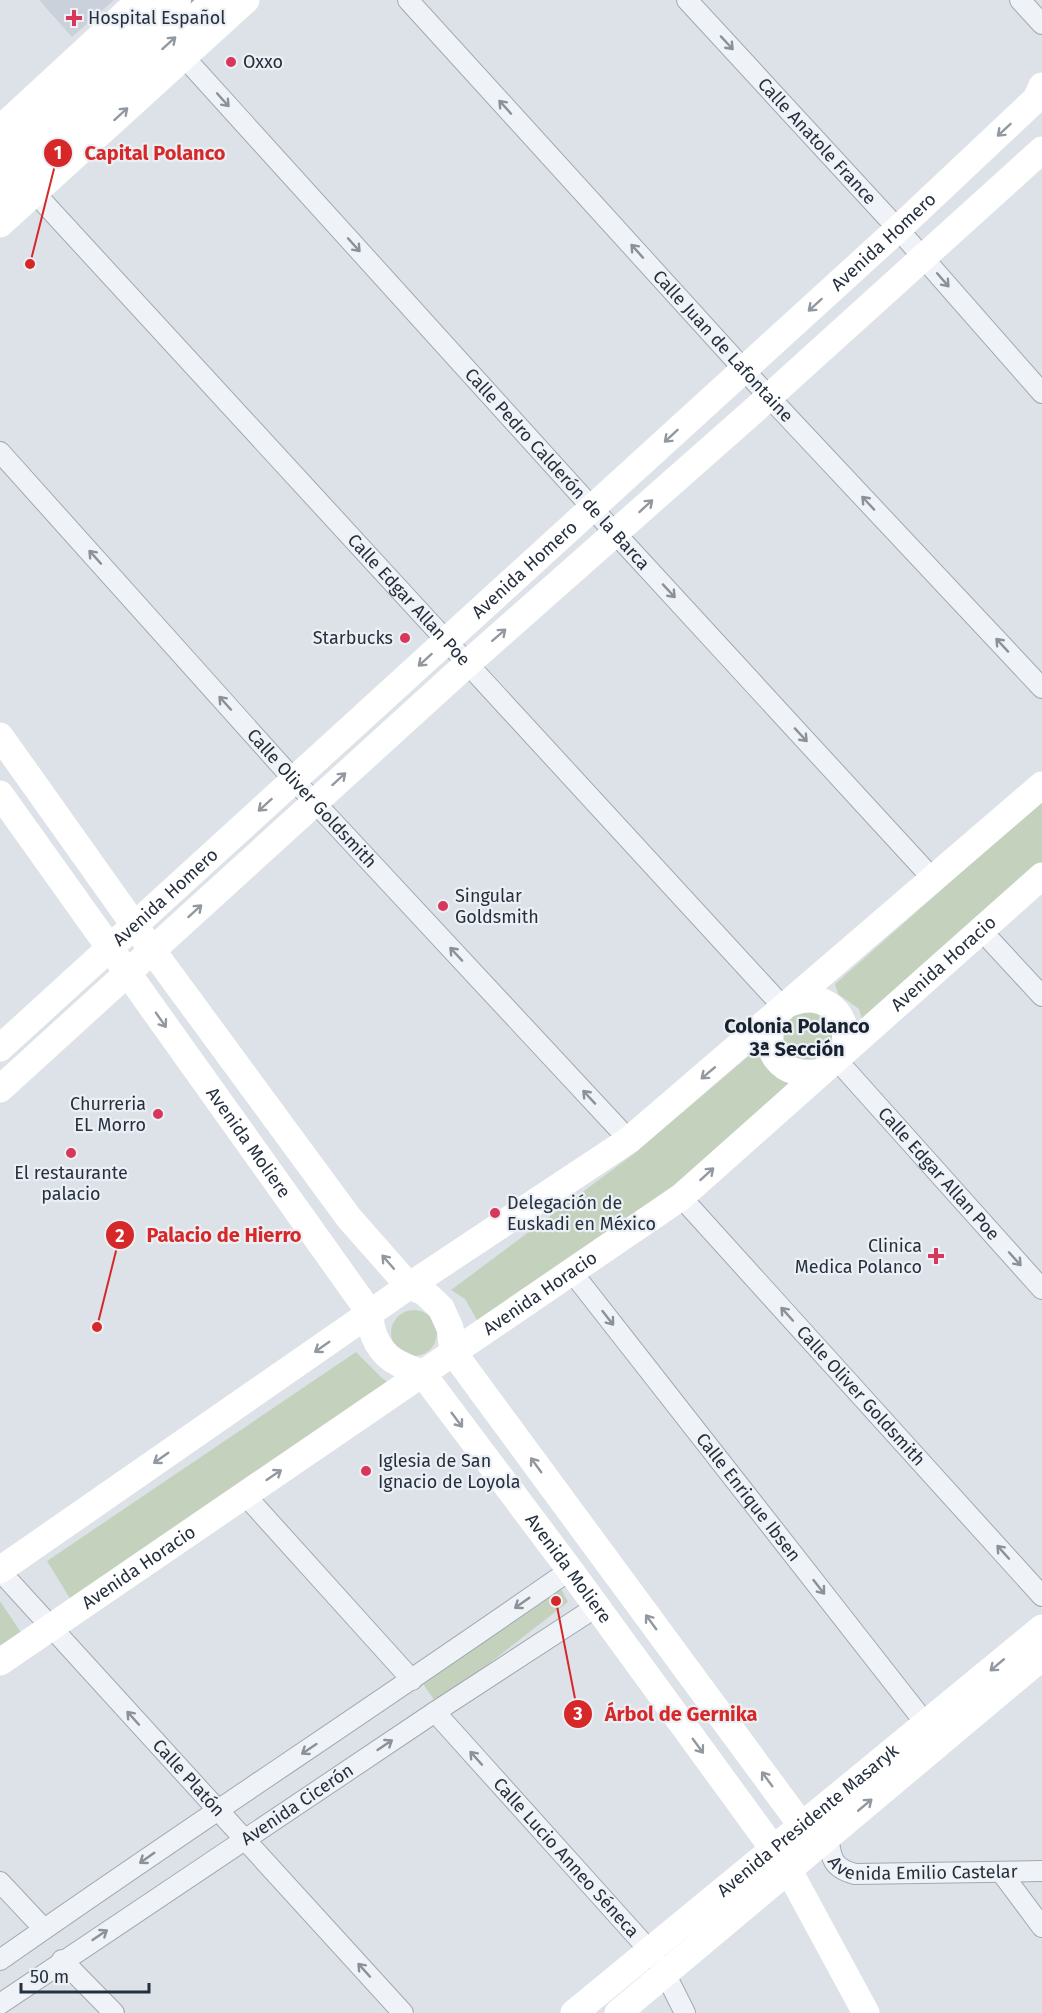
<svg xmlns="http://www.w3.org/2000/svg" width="1042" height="2013" viewBox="0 0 1042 2013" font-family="'Fira Sans',sans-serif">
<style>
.built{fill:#cad1da}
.green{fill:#c4d2bd}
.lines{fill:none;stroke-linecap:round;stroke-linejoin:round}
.street-casing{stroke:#a1a9b2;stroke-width:22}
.primary-casing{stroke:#9ba7b4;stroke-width:33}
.street{stroke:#eff2f6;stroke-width:20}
.secondary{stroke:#fff;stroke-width:27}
.primary{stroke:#fff;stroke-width:30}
.oneway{stroke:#92989f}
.oneway2{stroke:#8a919a}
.poi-dot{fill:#d7375b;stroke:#ecf0f5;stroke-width:2}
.labels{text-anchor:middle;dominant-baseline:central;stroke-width:4.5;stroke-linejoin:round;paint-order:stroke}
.poi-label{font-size:18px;fill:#25303f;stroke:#ecf0f5;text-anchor:start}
.street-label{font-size:18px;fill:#25303f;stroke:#ecf0f5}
.neighbourhood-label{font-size:20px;font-weight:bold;fill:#18212f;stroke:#ecf0f5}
.leader{fill:none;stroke:#d62828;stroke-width:2}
.callout-dot{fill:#d62828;stroke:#ecf0f5;stroke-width:2}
.mark-label{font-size:18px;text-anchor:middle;font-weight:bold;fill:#fff}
.callout-label{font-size:20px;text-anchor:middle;font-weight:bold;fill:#d62828;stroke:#ecf0f5;stroke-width:4.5;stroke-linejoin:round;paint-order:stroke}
</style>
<rect width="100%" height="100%" fill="#dce2e8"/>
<polygon class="built" points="39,0 114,0 72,37"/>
<g class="green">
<polygon points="1042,801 1042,871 862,1019 859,1009 838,994 835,984"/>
<path d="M795 1012H821C824 1017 831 1022 832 1027 837 1045 823 1064 804 1062 787 1060 778 1041 783 1026 784 1021 791 1016 795 1012Z"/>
<polygon points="761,1050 790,1082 683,1188 481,1327 465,1299 451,1290 635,1153 751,1054"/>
<circle cx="414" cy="1333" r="23"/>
<polygon points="356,1352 382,1378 394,1387 74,1605 47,1561"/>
<polygon points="561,1589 568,1602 437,1704 421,1681"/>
<polygon points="0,1601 24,1637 0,1654"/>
</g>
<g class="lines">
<defs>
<g id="street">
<path id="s1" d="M408 0 769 397 1042 688"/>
<path id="s2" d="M687 0 898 229 1042 393"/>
<polyline points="1020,0 1042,24"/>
<path id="s3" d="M184 57 615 533 933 879"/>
<path id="s4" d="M34 192 784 1008"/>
<path id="s5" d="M0 452 294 780 629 1140"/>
<polyline points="981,930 1042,996"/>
<path id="s6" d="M836 1059 1042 1289"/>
<path id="s7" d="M681 1197 1042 1596"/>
<path id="s8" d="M572 1272 926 1724"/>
<polyline points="245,1495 412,1680"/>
<path id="s9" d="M0 1571 403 2013"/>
<path id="s10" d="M435 1712 650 1951 665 1973 685 2013"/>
<path id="s11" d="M828 1836C831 1858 832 1868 855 1874L1042 1871"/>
<polyline points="1001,1872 1042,1927"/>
<polyline points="0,1882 44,1929"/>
<path d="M0 1960C188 1828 381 1702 570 1570"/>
<polyline points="62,1960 114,2013"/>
<path id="s12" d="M0 2004 435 1712 596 1607"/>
</g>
<g id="primary">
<polyline points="0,159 176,0"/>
<polyline points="0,194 217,0"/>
</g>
</defs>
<use href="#street" class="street-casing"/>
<use href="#primary" class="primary-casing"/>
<use href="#street" class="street"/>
<g class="secondary">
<polyline points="0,129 140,0"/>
<polyline points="0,224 246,0"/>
<polyline points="0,736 152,950 349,1218 409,1286 424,1292 441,1308 450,1328 453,1352 802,1826"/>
<path id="s13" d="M0 794 370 1313C370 1334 380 1355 400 1364 407 1368 414 1370 422 1373L570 1570 788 1869 866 2013"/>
<path d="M790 1003C825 989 851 1015 845 1051"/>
<path d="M776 1014C758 1050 782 1080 821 1072"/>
<path id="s14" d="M0 1048 898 229 1036 99 1042 86"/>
<polyline points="0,1089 467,664 769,397 1042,150"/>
<polyline points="0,1570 409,1286 629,1140 1042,785"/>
<path id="s15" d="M0 1662 681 1197 1042 876"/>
<path id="s16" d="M574 2013 1042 1628"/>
<polyline points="618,2013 1042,1657"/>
</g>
<use href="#primary" class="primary"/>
</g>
<defs><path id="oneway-shaft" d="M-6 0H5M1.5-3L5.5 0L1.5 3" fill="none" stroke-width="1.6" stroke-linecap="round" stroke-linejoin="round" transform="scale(1.5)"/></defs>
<g class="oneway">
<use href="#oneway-shaft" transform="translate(169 43) rotate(-42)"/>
<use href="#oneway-shaft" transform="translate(121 114) rotate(-42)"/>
<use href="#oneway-shaft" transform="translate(1004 130) rotate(137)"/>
<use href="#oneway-shaft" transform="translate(815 305) rotate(138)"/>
<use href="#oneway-shaft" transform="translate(671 436) rotate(137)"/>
<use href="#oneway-shaft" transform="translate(646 506) rotate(-42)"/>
<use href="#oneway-shaft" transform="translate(499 635) rotate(-41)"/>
<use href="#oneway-shaft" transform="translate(425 660) rotate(138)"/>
<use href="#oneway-shaft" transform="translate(339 779) rotate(-42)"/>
<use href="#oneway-shaft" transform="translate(265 805) rotate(138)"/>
<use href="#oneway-shaft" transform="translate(195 911) rotate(-42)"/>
<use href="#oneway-shaft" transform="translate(161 1020) rotate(55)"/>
<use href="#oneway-shaft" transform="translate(708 1073) rotate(140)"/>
<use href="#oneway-shaft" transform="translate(707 1174) rotate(-42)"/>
<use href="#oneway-shaft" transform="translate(388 1262) rotate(-131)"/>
<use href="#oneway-shaft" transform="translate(322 1347) rotate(145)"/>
<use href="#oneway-shaft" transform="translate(457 1420) rotate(53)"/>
<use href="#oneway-shaft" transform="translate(161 1458) rotate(145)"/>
<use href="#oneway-shaft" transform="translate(536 1465) rotate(-126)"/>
<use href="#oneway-shaft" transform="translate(274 1475) rotate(-34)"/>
<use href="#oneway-shaft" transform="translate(651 1622) rotate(-126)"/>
<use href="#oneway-shaft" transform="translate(997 1665) rotate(140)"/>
<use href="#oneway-shaft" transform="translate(698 1746) rotate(54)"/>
<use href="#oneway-shaft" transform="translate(767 1779) rotate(-126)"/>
<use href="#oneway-shaft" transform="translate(865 1805) rotate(-40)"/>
</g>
<g class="oneway2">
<use href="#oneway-shaft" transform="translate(727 43) rotate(47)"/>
<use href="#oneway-shaft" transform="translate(223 100) rotate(48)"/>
<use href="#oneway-shaft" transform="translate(505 107) rotate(-132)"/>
<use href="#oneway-shaft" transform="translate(354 245) rotate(48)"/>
<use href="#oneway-shaft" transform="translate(637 251) rotate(-132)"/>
<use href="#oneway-shaft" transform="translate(943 280) rotate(49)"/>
<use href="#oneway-shaft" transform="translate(868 503) rotate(-133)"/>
<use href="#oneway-shaft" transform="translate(95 557) rotate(-132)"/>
<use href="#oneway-shaft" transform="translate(669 591) rotate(47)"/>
<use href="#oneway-shaft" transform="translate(1002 645) rotate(-133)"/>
<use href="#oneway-shaft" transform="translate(225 703) rotate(-132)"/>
<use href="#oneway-shaft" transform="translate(801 735) rotate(47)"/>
<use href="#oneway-shaft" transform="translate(456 954) rotate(-133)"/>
<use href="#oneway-shaft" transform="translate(589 1097) rotate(-133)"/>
<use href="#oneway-shaft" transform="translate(1015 1259) rotate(48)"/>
<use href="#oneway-shaft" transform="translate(787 1314) rotate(-132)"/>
<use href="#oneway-shaft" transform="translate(608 1318) rotate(52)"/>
<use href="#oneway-shaft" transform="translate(1003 1552) rotate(-132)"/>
<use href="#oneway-shaft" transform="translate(819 1587) rotate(52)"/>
<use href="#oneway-shaft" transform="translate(522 1603) rotate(145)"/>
<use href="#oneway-shaft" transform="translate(133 1718) rotate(-132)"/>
<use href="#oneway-shaft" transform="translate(385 1745) rotate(-34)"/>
<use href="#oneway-shaft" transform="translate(309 1749) rotate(146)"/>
<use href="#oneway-shaft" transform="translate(476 1758) rotate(-132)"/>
<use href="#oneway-shaft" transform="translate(147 1858) rotate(145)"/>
<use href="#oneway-shaft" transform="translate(100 1935) rotate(-34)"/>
<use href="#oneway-shaft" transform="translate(364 1970) rotate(-132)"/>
</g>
<g class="poi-dot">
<path d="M71 9h6v6h6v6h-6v6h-6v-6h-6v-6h6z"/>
<circle cx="231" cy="62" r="6"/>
<circle cx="405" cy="638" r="6"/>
<circle cx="443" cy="906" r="6"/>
<circle cx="158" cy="1114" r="6"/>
<circle cx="71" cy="1153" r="6"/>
<circle cx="495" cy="1213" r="6"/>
<path d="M933 1247h6v6h6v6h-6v6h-6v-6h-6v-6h6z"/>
<circle cx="366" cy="1471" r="6"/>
</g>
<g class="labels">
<g class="poi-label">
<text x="88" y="18">Hospital Español</text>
<text x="243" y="62">Oxxo</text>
<text x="393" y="638" text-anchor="end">Starbucks</text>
<text x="455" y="896">Singular<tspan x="455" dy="21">Goldsmith</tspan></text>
<text x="146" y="1104" text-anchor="end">Churreria<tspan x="146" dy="21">EL Morro</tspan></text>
<text x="71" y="1173" text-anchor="middle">El restaurante<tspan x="71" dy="21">palacio</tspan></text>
<text x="507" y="1203">Delegación de<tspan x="507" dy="21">Euskadi en México</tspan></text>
<text x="922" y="1246" text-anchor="end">Clinica<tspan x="922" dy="21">Medica Polanco</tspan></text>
<text x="378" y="1461">Iglesia de San<tspan x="378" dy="21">Ignacio de Loyola</tspan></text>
</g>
<g class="street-label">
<text stroke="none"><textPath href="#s2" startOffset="192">Calle Anatole France</textPath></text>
<text stroke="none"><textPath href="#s14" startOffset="1196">Avenida Homero</textPath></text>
<text stroke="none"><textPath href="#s1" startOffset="468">Calle Juan de Lafontaine</textPath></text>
<text stroke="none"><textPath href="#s3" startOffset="556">Calle Pedro Calderón de la Barca</textPath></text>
<text stroke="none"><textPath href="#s14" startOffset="710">Avenida Homero</textPath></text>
<text stroke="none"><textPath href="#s4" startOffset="554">Calle Edgar Allan Poe</textPath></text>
<text stroke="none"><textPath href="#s5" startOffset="466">Calle Oliver Goldsmith</textPath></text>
<text stroke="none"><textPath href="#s14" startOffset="224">Avenida Homero</textPath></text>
<text stroke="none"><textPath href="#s15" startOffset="1176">Avenida Horacio</textPath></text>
<text stroke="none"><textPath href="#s13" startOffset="428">Avenida Moliere</textPath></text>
<text stroke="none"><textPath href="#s6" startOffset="154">Calle Edgar Allan Poe</textPath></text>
<text stroke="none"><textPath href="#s15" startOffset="654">Avenida Horacio</textPath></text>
<text stroke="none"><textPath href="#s7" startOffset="268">Calle Oliver Goldsmith</textPath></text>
<text stroke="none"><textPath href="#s8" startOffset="286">Calle Enrique Ibsen</textPath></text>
<text stroke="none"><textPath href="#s15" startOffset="168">Avenida Horacio</textPath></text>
<text stroke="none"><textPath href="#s13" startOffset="968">Avenida Moliere</textPath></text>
<text stroke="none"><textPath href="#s9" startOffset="280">Calle Platón</textPath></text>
<text stroke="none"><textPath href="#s12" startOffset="358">Avenida Cicerón</textPath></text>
<text stroke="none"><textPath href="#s16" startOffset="303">Avenida Presidente Masaryk</textPath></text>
<text stroke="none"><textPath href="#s10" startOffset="196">Calle Lucio Anneo Séneca</textPath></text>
<text stroke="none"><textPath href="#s11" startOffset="118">Avenida Emilio Castelar</textPath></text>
</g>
<g class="neighbourhood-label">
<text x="797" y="1026">Colonia Polanco<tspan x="797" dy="23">3ª Sección</tspan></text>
</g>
</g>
<path class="leader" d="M30 264L58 153M97 1327L120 1235M556 1601L578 1714"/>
<g class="callout-dot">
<circle cx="30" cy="264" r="6"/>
<circle cx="97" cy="1327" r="6"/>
<circle cx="556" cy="1601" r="6"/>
<circle cx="58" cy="153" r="15"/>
<circle cx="120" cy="1235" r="15"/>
<circle cx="578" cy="1714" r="15"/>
</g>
<g class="mark-label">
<text x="58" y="159">1</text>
<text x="120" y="1242">2</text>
<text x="578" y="1720">3</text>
</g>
<g class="callout-label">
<text x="155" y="160">Capital Polanco</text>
<text x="224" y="1242">Palacio de Hierro</text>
<text x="681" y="1721">Árbol de Gernika</text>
</g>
<path d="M21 1983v9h128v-9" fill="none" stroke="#25303f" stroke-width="3"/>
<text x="30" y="1983" font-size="18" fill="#25303f" stroke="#ecf0f5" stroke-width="4.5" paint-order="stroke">50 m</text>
</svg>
